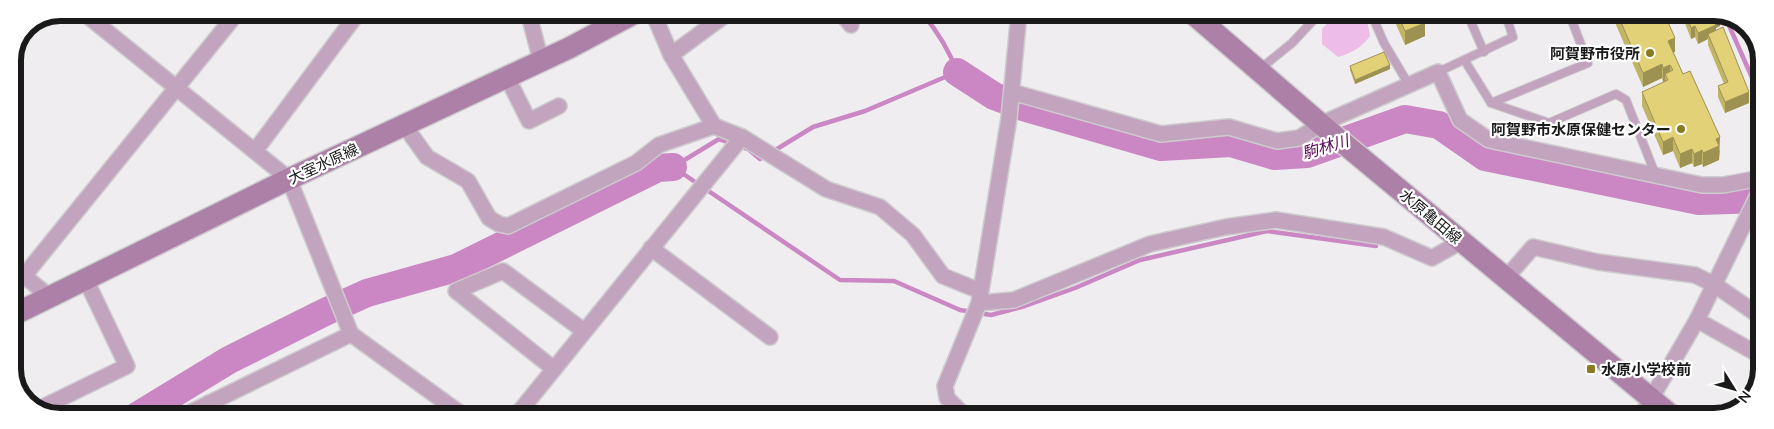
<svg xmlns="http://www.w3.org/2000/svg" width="1774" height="429" viewBox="0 0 1774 429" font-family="Lato,'Noto Sans JP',sans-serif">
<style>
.green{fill:#edbde8}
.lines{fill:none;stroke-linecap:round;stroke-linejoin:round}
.stream{stroke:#ca87c4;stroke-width:4.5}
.river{stroke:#ca87c4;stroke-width:28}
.service-casing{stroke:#cdcbcd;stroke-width:10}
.minor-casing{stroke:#cdcbcd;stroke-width:18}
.secondary-casing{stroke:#cdcbcd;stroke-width:24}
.service{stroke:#c3a4bf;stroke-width:8}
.minor{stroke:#c3a4bf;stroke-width:15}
.secondary{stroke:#ad80a8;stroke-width:21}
.wall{fill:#c2b465}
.shaded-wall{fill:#9e9253}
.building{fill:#e2d176;stroke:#9e9253}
.poi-dot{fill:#8a7b20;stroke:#fff;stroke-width:2}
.labels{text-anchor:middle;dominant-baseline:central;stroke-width:4.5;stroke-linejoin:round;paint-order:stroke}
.poi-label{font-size:15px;font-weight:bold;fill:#1b1a1a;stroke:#fff;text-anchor:end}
.street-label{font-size:15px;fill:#1b1a1a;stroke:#fff}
.water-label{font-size:16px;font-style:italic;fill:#5a0557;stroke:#fff}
.rim{fill:none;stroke:#1b1a1a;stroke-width:6}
</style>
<rect width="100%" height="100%" fill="#efedef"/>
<path class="green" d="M1337 13H1359L1368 25 1370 36C1362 47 1352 53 1338 57L1322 44V29Z"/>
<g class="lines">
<g class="stream">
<polyline points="1724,14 1761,98"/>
<path d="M772 152 813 127 865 111 957 72C949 49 937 31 922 13"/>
<polyline points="765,155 760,159 748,149 719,139 673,167 840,280 894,281 960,310 991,315 1025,306 1075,288 1140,260 1267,231 1376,246"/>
</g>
<g class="river">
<polyline points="957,72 994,96 1023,107 1161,147 1231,143 1275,156 1307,154 1405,119 1439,125 1485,157 1699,201 1761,199"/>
<polyline points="137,416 229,360 325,312 367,293 456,268 658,168 673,167"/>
</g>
<defs>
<g id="service">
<polyline points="1371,13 1384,43 1409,85"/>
<polyline points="1467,13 1484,52"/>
<polyline points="1465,61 1491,103 1549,123 1616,94 1626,100 1656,176"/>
<polyline points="1260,69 1292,43 1320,13"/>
<polyline points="1438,72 1513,37 1505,13"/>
<polyline points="1491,103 1588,63 1569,13"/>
</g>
<g id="minor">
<polyline points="84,13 289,179 351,334 464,416"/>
<polyline points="539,13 530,19 541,61"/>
<polyline points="653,13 671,55 714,126 742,137 826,189 880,207 913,235 943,276 980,291"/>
<polyline points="841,13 851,25"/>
<polyline points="671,55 728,13"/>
<polyline points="507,77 529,121 559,106"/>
<polyline points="1012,92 1161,134 1229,127 1277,141 1299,138 1321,124 1438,72 1460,120 1489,140 1702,185 1723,185 1761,178"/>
<polyline points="404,125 427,157 468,181 489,218 499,224 508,226 636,163 659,145 714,126"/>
<polyline points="255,151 358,13"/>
<polyline points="651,248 770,337"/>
<polyline points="13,267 50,297"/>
<polyline points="24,276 237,13"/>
<polyline points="1506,278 1533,247 1598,262 1695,275 1715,285 1761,317"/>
<polyline points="979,303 1014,300 1150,244 1226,227 1276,220 1384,237 1432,258 1462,241"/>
<polyline points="1697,320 1761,356"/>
<polyline points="554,369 456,291 503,271 584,331"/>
<polyline points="209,403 225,416"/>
<polyline points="39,409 127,366 86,280"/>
<polyline points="183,416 351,334"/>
<polyline points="516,416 742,137"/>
<polyline points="965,416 947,398 945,386 979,303 1009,118 1019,13"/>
<polyline points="1641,416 1697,320 1761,189"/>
</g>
<g id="secondary">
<polyline points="1192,13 1330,132 1672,416"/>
<polyline points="13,315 289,179 569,48 635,13"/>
</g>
</defs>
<use href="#service" class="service-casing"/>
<use href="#minor" class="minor-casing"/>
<use href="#secondary" class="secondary-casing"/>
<use href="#service" class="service"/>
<use href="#minor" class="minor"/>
<use href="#secondary" class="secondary"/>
</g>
<g class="wall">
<polygon points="1391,13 1421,13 1425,36 1405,45"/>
<polygon points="1567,13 1594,13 1572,23"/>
<polygon points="1600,13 1664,13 1675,52 1673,52 1683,74 1720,151 1719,160 1703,167 1702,164 1694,167 1692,163 1680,168 1673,151 1663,155 1642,106 1642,92 1665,82 1665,81 1663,82 1662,78 1643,87 1613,18 1604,23"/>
<polygon points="1681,13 1720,13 1720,26 1716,28 1716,30 1749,103 1725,113 1718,97 1718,86 1724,84 1708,45 1708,39 1698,44 1695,37 1691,39"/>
<polygon points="1350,66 1390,69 1355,84 1350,70"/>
</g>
<g class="shaded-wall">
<polygon points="1572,13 1594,13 1572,23"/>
<polygon points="1604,13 1613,13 1613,18 1604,23"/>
<polygon points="1720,15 1720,26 1716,28 1716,36 1708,34 1708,39 1698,44 1698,33 1713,18"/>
<polygon points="1425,23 1425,36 1405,45 1405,31"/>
<polygon points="1695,26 1695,37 1691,39 1691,28"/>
<polygon points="1675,38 1675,52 1668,55 1668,41"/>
<polygon points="1662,64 1662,78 1643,87 1643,73"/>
<polygon points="1390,65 1390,69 1355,84 1355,80"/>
<polygon points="1670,65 1670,79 1665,74 1665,81 1663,82 1663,68"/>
<polygon points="1749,92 1749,103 1725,113 1725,102"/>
<polygon points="1673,137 1673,151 1663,155 1663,142"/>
<polygon points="1720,137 1719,160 1703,167 1703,153 1716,139"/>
<polygon points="1692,149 1692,163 1680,168 1680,154"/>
<polygon points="1702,150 1702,164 1694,167 1694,154"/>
</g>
<g class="building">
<polygon points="1397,13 1421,13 1425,23 1405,31"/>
<polygon points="1617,13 1664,13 1675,38 1668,41 1683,74 1690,71 1720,137 1716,139 1719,146 1703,153 1702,150 1694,154 1692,149 1680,154 1673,137 1663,142 1642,92 1668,80 1665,74 1673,70 1670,65 1663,68 1662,64 1643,73"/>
<polygon points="1686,13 1720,13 1720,15 1713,18 1716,25 1698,33 1695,26 1691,28"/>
<polygon points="1723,27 1749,92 1725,102 1718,86 1728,82 1708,34"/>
<polygon points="1384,52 1390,65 1355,80 1350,66"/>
<polygon points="1492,409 1493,416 1444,416 1444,414"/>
</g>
<g class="poi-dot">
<circle cx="1650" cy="53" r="5"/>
<circle cx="1681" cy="129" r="5"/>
<rect x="1586" y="364" width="10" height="10" rx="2.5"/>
</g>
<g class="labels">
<g class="poi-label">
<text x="1640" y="53">阿賀野市役所</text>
<text x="1671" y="129">阿賀野市水原保健センター</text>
<text x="1601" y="369" text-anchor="start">水原小学校前</text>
</g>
<g class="street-label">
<text transform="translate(323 163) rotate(-25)">大室水原線</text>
<text transform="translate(1431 216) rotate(40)">水原亀田線</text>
</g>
<g class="water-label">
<text transform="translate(1325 146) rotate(-17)">駒林川</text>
</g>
</g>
<path d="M0 0H1774V429H0ZM60 21H1714A39 39 0 0 1 1753 60V369A39 39 0 0 1 1714 408H60A39 39 0 0 1 21 369V60A39 39 0 0 1 60 21Z" fill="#fff" fill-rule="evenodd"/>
<path class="rim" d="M60 21H1714A39 39 0 0 1 1753 60V369A39 39 0 0 1 1714 408H60A39 39 0 0 1 21 369V60A39 39 0 0 1 60 21Z"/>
<g transform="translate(1734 389) rotate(127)" stroke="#ffffff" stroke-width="4" paint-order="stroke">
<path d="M0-4L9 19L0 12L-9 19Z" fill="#1b1a1a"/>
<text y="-8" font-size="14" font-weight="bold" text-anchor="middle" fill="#1b1a1a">N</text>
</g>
</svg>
